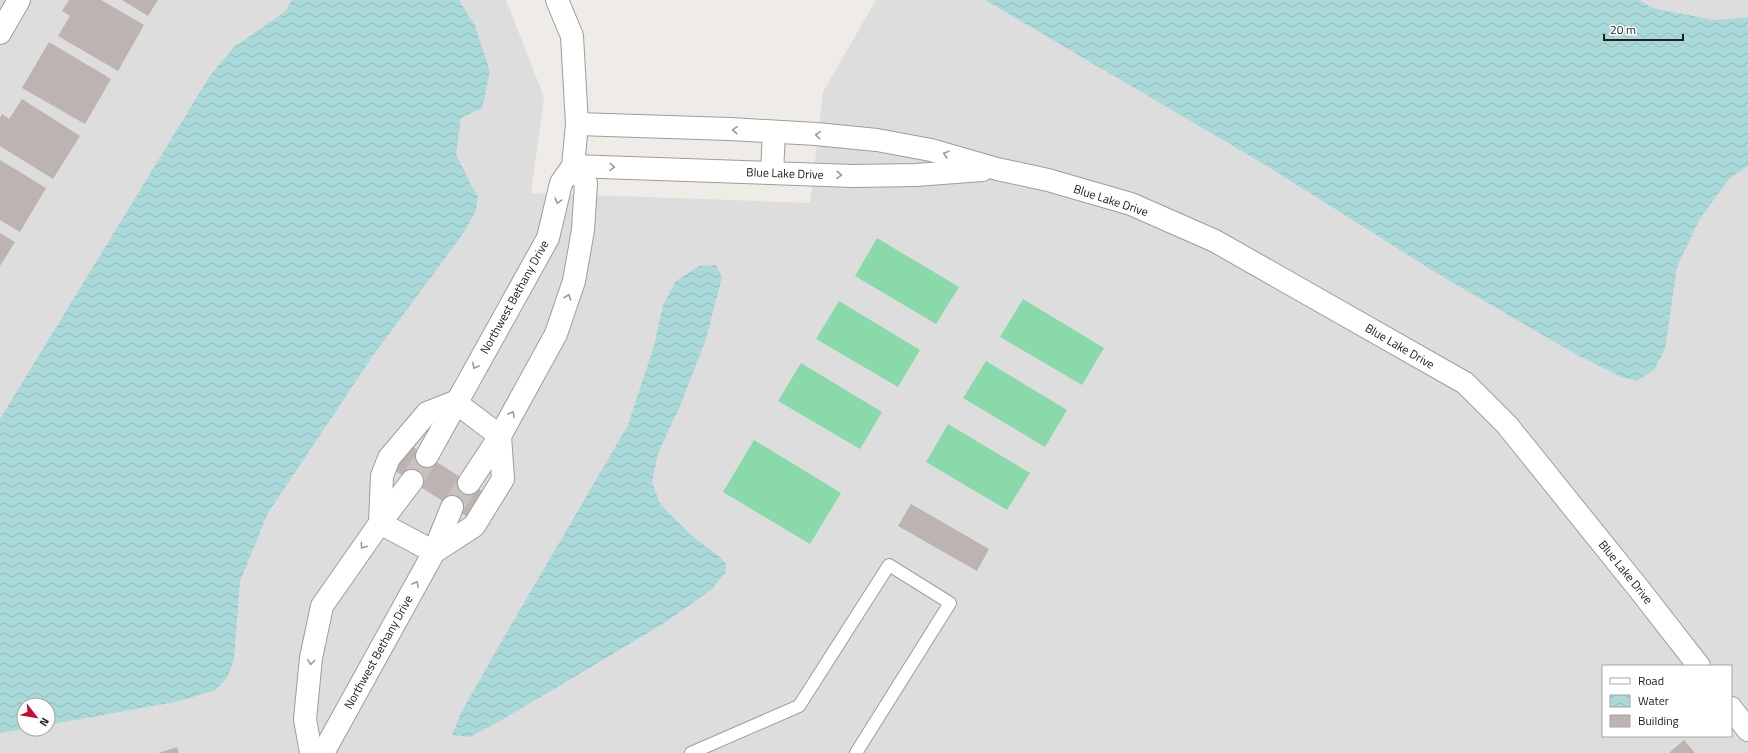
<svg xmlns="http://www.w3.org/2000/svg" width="1748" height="753" viewBox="0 0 1748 753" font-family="'Titillium Web',sans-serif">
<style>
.residential{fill:#dedddd;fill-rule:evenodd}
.pitch{fill:#8ad9aa}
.water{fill:url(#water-waves)}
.building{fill:#bdb3b0}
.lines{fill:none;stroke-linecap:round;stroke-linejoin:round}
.minor-tunnel{stroke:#c6c2bf;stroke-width:22;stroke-dasharray:22 11;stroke-linecap:butt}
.service-casing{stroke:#9d9d9d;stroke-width:14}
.minor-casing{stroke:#9d9d9d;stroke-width:24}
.service{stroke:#fff;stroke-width:12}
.minor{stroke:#fff;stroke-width:22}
.oneway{stroke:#9b9b9b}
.labels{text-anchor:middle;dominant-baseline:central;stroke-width:3;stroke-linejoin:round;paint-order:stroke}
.street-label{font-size:12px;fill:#202020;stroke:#fff}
</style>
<defs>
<pattern id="water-waves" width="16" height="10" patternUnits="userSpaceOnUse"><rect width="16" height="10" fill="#aad9da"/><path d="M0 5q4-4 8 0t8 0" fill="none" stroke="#92babb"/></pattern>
</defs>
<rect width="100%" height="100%" fill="#efebe7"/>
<path class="residential" d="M0 0H506L544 97 531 193 810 203 823 92 876 0H1748V753H0ZM1603 666H1731V736H1603ZM24 705H48V729H24Z"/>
<g class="pitch">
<polygon points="877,238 959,287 936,324 855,276"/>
<polygon points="1023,299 1104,348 1082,385 1000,337"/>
<polygon points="839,301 920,350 898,387 816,339"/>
<polygon points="986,361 1067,410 1045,447 963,398"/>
<polygon points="801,363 882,412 860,449 778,401"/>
<polygon points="948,424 1030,473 1007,510 926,462"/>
<polygon points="754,440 841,493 810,544 723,492"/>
</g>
<g class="water">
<polygon points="292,0 459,0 475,26 490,72 482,108 461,118 456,154 471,185 478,196 476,211 462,235 372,357 268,513 240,581 234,659 227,678 216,690 180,701 48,725 48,705 24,705 24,729 0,733 0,419 211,74 235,46 285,12"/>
<polygon points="985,0 1639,0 1653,8 1713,20 1748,17 1748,166 1729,179 1699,220 1677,267 1665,349 1654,370 1637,381 1621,377 1579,356 1438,274 1262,163"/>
<polygon points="716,265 722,277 706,339 680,406 658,453 652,482 660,504 693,537 719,556 726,564 725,573 712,589 663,624 500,721 470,737 452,735 461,713 500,644 628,425 654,346 663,305 676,281 699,266"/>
</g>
<g class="building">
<polygon points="69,0 101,0 144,25 118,71 58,36 70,16 62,11"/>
<polygon points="122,0 158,0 148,16"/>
<polygon points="49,42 111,79 85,124 22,88"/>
<polygon points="22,99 80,136 53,179 0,146 0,118 2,114 9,119"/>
<polygon points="0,160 46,188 20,232 0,220"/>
<polygon points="0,233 15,242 0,266"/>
<polygon points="410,445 482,491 466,516 394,470"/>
<polygon points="911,504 989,549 977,571 898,526"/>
<polygon points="1684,740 1695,753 1669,753"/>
<polygon points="177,747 179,753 158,753"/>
</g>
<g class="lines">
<g class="minor-tunnel">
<polyline points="412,481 427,456"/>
<polyline points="452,507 469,483"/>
</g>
<defs>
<polyline id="service" points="691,753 799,706 889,565 950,603 856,753"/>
<g id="minor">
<polyline points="0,33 19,0"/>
<polyline points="577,124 730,129 816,134 877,140 931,150 997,169 1048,180 1131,204 1215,241 1465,383 1507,425 1639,589 1699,666"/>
<polyline points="573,166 853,176 916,175 982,170"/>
<polyline points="772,173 774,132"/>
<polygon points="455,402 500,436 503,479 474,526 434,552 380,523 382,476 389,458 427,413"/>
<polyline points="427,456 548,238 561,183 573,166 577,124 572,36 557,0"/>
<polyline points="469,483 500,436 556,334 574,281 583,230 586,183 573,166"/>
<polyline points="1731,708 1748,730"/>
<polyline points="311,753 305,719 311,658 322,606 380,523 412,481"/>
<polyline points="323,753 434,552 452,507"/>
</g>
</defs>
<use href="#service" class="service-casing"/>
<use href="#minor" class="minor-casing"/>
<use href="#service" class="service"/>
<use href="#minor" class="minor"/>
</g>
<defs><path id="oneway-chevron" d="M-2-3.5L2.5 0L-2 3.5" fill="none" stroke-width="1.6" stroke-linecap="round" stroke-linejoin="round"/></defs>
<g class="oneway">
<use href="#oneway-chevron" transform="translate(735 130) rotate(-177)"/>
<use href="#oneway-chevron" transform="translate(818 135) rotate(-175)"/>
<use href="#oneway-chevron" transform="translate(946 154) rotate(-164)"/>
<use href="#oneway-chevron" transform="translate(612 167) rotate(2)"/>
<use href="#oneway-chevron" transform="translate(839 175) rotate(3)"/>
<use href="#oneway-chevron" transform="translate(558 201) rotate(105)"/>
<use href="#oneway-chevron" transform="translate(568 297) rotate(-71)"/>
<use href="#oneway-chevron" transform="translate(475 366) rotate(119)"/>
<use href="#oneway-chevron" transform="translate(512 414) rotate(-61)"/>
<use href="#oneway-chevron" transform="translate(363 546) rotate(125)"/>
<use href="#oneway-chevron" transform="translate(416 584) rotate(-61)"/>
<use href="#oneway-chevron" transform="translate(311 662) rotate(97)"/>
</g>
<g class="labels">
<g class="street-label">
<text transform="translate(785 173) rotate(2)">Blue Lake Drive</text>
<text transform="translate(1111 200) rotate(18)">Blue Lake Drive</text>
<text transform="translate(514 297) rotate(-61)">Northwest Bethany Drive</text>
<text transform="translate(1400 346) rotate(30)">Blue Lake Drive</text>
<text transform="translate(1626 572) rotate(51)">Blue Lake Drive</text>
<text transform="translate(378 652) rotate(-61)">Northwest Bethany Drive</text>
</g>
</g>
<rect x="1602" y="665" width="130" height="72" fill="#ffffff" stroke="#a6a6a6"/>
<rect x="1610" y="678" width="20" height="6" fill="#ffffff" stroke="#a6a6a6"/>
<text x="1638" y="685" font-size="12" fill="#202020">Road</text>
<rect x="1610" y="695" width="20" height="12" fill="url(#water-waves)" stroke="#a6a6a6"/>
<text x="1638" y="705" font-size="12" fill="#202020">Water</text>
<rect x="1610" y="715" width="20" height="12" fill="#bdb3b0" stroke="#a6a6a6"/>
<text x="1638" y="725" font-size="12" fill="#202020">Building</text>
<g transform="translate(36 717) rotate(121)"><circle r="19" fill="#ffffff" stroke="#a6a6a6"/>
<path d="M0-3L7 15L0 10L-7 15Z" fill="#c10e34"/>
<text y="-6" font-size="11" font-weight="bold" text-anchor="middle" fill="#202020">N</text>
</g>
<path d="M1604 34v6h79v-6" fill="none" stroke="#202020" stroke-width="2"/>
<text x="1610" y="34" font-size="12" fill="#202020" stroke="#ffffff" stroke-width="3" paint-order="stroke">20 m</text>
</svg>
